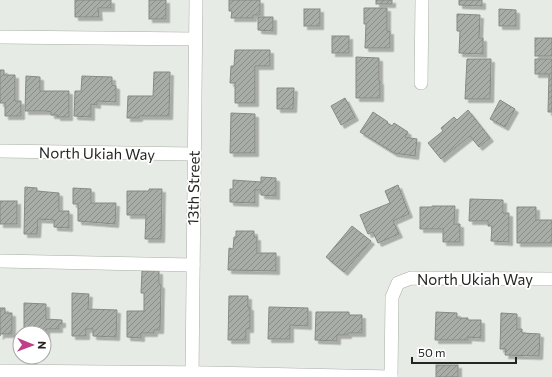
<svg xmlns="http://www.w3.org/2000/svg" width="552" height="377" viewBox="0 0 552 377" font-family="Commissioner,sans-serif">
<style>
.building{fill:url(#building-hatch);stroke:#878b86;filter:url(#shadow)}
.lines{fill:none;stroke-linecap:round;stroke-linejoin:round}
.minor-casing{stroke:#aaaea8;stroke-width:14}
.minor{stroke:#fff;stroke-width:13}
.labels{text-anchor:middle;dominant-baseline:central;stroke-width:3.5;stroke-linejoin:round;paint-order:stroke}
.street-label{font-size:15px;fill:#252624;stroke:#fff}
</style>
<defs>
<pattern id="building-hatch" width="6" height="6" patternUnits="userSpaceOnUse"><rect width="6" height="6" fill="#a9ada8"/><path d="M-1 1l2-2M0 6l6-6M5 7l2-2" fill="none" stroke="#898d89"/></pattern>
<filter id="shadow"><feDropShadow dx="3.5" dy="3.5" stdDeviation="0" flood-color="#0004"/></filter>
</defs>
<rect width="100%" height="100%" fill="#e7ebe5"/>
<g class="building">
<polygon points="75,0 111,0 111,8 98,8 99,17 75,17"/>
<rect x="149" y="0" width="17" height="19"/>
<polygon points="229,0 260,0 260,15 253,15 253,18 231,18 232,11 229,11"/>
<rect x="376" y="0" width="16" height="4"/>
<polygon points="459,0 482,0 482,6 459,5"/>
<polygon points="364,8 387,8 387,31 390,31 390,48 365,48 366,24 364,24"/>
<rect x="304" y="9" width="16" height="17"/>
<polygon points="499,9 516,10 516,26 499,26"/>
<polygon points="457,14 480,15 479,38 483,38 483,54 459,53 460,31 457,31"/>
<polygon points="258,17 273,17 273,31 258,30"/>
<rect x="332" y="36" width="17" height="17"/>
<rect x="535" y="38" width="17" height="18"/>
<polygon points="235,50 270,50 270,66 255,66 255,103 235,103 235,83 230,83 231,66 234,66"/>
<polygon points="356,57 379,58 379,81 380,81 380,98 356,98"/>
<polygon points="467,59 491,59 490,99 465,99"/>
<polygon points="535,59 552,59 552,112 548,112 549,74 535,74"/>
<polygon points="0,70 4,70 4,75 15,75 15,101 21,101 21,116 5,116 5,103 0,103"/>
<polygon points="154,72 170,72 169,116 139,116 139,118 127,118 128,96 153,96"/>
<polygon points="26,76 40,77 40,91 69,91 69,117 57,117 57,115 51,115 51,112 46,111 25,111"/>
<polygon points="82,76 112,77 112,85 116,86 116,102 97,101 97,105 91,104 91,117 74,116 75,91 81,91"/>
<polygon points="277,88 294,88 293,109 277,109"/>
<polygon points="345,98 355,117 341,125 331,106"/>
<polygon points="500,100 515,109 505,127 490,119"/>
<polygon points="468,110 490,138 479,147 470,136 441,159 428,143 443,131 441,128 454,117 457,120"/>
<polygon points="373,112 388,122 387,123 392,126 394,123 408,132 405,137 417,139 415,156 394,153 360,132"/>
<polygon points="231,113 255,114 255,153 230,153"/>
<polygon points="261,177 276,178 276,196 261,195 261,190 255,190 255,203 230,202 230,189 233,189 233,180 261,182"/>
<polygon points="398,185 409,214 393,221 399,234 378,243 373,232 368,234 360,215 390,203 385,191"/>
<polygon points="25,187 37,188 37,191 59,193 59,211 69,211 69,228 54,227 54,220 38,219 37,234 24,234"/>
<polygon points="73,188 91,189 91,203 116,203 115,224 78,221 78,204 73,204"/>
<polygon points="149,189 162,189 161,239 145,239 146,215 127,215 127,191 149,191"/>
<polygon points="470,199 503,200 503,213 509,213 509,242 491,241 492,226 488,226 488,221 469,221"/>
<rect x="0" y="201" width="17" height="23"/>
<polygon points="432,206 455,206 454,224 460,224 460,242 443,242 443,229 420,229 420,207 432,207"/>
<polygon points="517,207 536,207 536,220 552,220 552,243 517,243"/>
<polygon points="352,226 371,241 344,272 326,257"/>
<polygon points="236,231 254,231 254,237 257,237 257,253 276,253 276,271 228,270 229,248 233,249 234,237 236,237"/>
<polygon points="142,271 159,271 159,284 161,285 160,330 154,330 154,333 141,333 141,338 127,337 127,311 144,311 144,293 141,293"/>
<polygon points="72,293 89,294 88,309 117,310 116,337 93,336 93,329 86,329 86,336 72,336"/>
<polygon points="229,296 248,296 248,307 250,307 250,329 246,329 246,340 228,340"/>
<polygon points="24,303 46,304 46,319 62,320 62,324 59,324 59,329 46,329 46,337 44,337 44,333 24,333"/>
<polygon points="269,307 308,308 308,326 290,325 290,339 268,339"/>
<polygon points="0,308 5,308 5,313 12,313 12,334 0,334 0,336"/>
<polygon points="316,312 349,312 349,315 362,315 362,333 348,333 348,335 337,335 337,341 315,340"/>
<polygon points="436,312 457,313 457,318 468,318 468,320 481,320 481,338 468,337 468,340 435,340"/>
<polygon points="501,313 517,314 517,329 522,329 522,333 540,334 539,356 505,355 506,349 500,349"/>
<rect x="436" y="365" width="22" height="12"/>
</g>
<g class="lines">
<defs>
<g id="minor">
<polyline points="0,37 195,39"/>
<polyline points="421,83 422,0"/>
<polyline points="0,151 194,154"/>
<polyline points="0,261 193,265"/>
<polyline points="0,371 210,373 391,377"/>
<polyline points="192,377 196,0"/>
<polyline points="391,377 392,297 398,283 411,278 552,279"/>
</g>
</defs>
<use href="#minor" class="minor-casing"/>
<use href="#minor" class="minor"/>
</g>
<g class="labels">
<g class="street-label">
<text transform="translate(97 153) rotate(1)">North Ukiah Way</text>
<text transform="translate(193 188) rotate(-89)">13th Street</text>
<text x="475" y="279">North Ukiah Way</text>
</g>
</g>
<g transform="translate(32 345) rotate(91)"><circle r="19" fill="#ffffff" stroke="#a8a8a7"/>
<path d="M0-3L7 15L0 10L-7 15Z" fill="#bf3f89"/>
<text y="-6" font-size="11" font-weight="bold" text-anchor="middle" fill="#252624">N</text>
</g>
<path d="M412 357v6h104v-6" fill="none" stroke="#252624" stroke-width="2"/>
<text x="418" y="357" font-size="12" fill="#252624" stroke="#ffffff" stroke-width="3" paint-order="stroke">50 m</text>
</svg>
